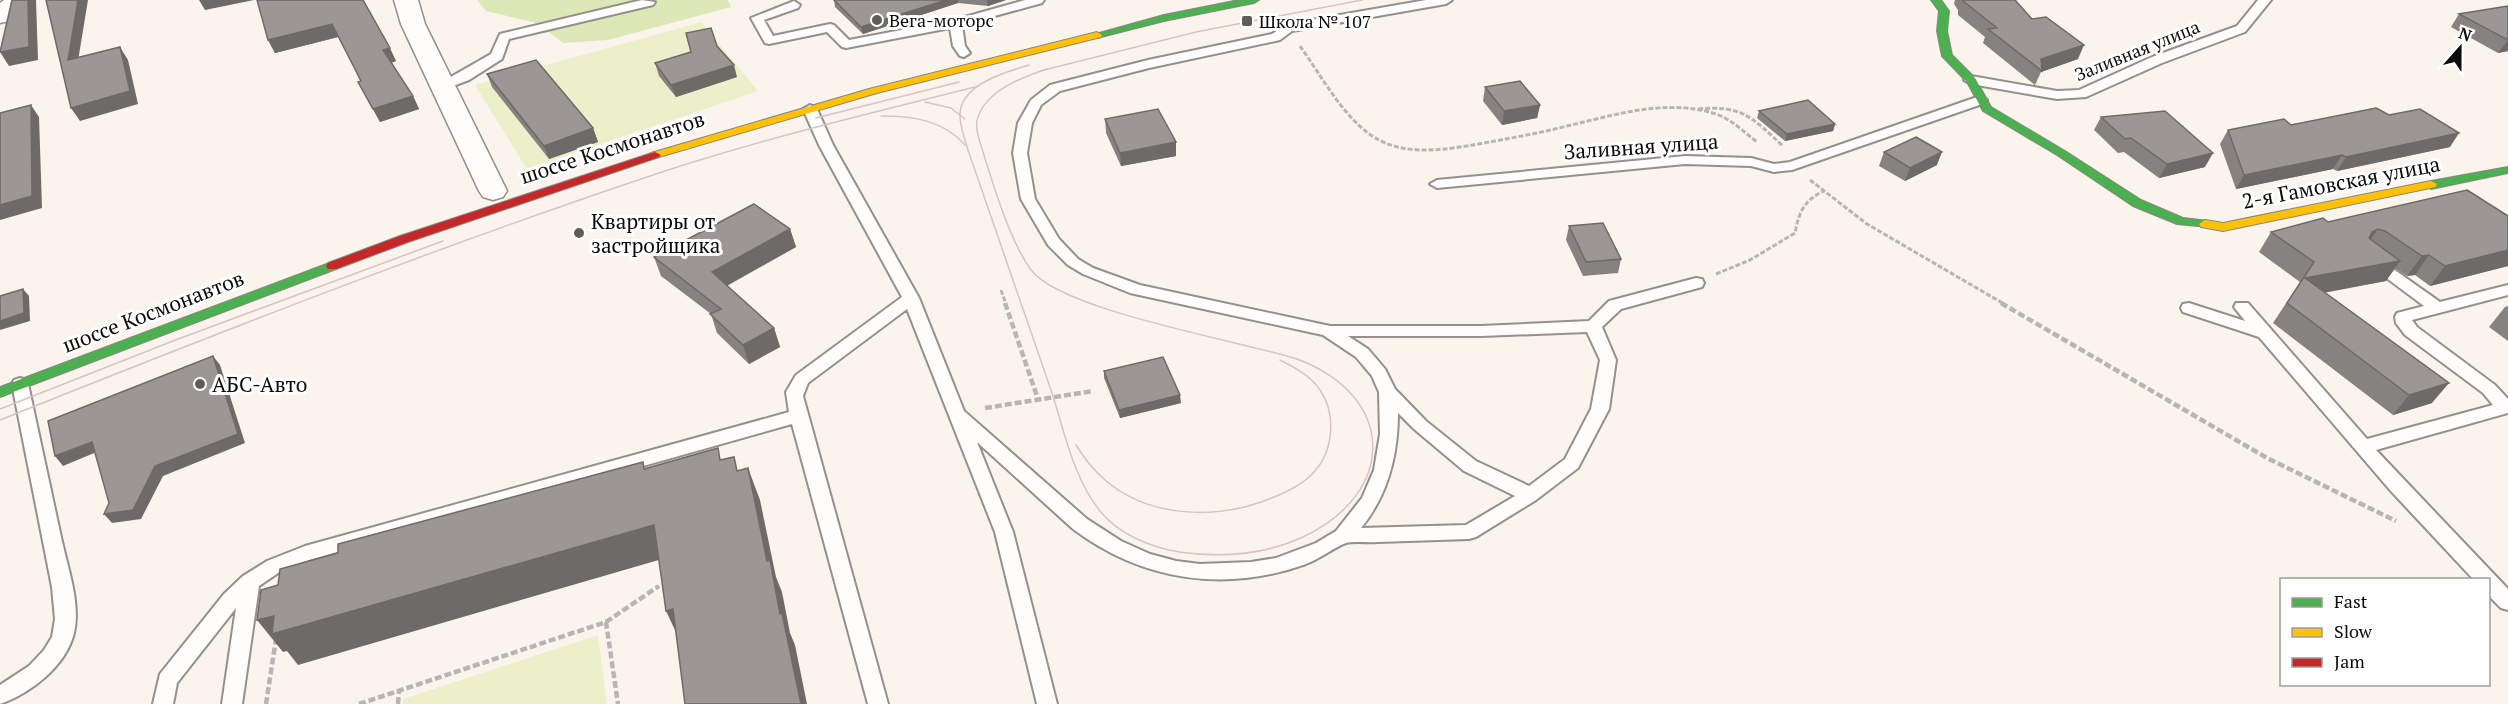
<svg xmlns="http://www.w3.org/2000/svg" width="2508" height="704" viewBox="0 0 2508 704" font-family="'PT Serif',serif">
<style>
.green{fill:#ebf0ca}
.forest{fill:#dde8b8}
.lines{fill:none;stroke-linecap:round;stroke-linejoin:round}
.lane-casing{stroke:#93908d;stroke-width:4}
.street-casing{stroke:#93908d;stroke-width:3}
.fast-casing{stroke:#898783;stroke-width:2}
.slow-casing{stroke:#898783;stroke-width:2}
.jam-casing{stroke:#898783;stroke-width:2}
.path-far1{stroke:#b7b6b5;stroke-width:3;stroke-dasharray:5 2;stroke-linecap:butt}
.path{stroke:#b7b6b5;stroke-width:4.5;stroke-dasharray:7 3;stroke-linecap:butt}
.lane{fill:#fefdfc;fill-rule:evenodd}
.street{fill:#fefdfc;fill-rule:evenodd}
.fast{fill:#4caf50;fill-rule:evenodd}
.slow{fill:#ffc107;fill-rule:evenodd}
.jam{fill:#c62828;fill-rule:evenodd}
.tram{stroke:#d8c2c7;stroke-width:1.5}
.wall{fill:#86827f}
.shaded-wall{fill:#6d6a68}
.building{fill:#9c9794;stroke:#6d6a68;stroke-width:1.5}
.poi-dot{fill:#5f5d5a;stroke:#fff;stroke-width:2}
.labels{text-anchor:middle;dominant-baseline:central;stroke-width:6;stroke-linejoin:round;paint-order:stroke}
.far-poi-label{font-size:18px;fill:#0b0b0b;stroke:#fff;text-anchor:start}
.far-street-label{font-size:18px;fill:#0b0b0b;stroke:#fff}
.street-label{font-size:21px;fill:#0b0b0b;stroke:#fff}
.poi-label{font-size:21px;fill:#0b0b0b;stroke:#fff;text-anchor:start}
</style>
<rect width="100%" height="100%" fill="#faf4ed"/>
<g class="green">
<polygon points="701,22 758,91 527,169 475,85"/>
<polygon points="598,635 607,704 403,704 403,699"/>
</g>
<polygon class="forest" points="477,0 728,0 731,7 608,40 563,43 537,23 486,11"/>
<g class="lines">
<defs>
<g id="lane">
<polygon points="642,0 655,2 653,5 509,39 502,59 469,80 442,90 435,86 491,54 500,34"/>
<polygon points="1025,0 1044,0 1042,3 962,25 965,46 970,53 964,57 960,56 953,46 950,28 846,48 842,47 827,32 769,44 765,43 751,18 794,1 800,5 798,8 764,20 773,36 830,24 834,25 849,40 954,20"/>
<path d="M1426 0H1452L1446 4 1292 31 1280 40 1149 68 1060 91 1041 105 1032 123 1027 153 1035 199 1059 239 1078 259 1093 268 1140 285 1330 326H1481L1589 321 1609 301 1696 278 1702 279 1704 283 1702 287 1621 309 1602 327 1616 360 1609 409 1578 468 1536 500 1476 537 1469 539C1439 540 1408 541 1378 542 1368 543 1355 541 1346 543 1335 547 1319 559 1306 564 1225 593 1142 581 1073 529L977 442 1013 532 1057 704H1037L995 532 907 309 808 383 803 396 888 704H868L792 424 309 560 281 571 259 586 242 704H222L236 608 177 683 173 704H153L160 674 224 594 243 576 267 561 305 546 789 412 786 392 796 375 902 297 819 145 803 109 810 105 817 109 833 145 919 298 964 411 1087 519 1121 541 1150 554 1176 561 1200 564 1251 562 1276 558 1316 543 1336 531 1362 498 1374 470 1380 434 1379 392 1372 376 1356 357 1323 335 1130 293 1083 274 1068 265 1048 245 1021 199 1013 153 1018 123 1031 100 1050 85 1148 60 1272 34 1288 24ZM1587 332 1600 360 1591 409 1565 459 1529 486 1476 461 1426 421 1395 389 1385 369 1368 349 1348 336H1481ZM1398 413 1414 429 1464 471 1515 496 1466 525 1361 528C1388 495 1398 455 1398 413Z"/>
<polygon points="2258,0 2271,0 2245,32 2162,63 2086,97 2057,99 1971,84 1964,80 1971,76 2057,91 2079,90 2152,57 2237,26"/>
<polygon points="1980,96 1987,100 1985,103 1792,170 1774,172 1751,166 1685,164 1437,188 1430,184 1437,180 1685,156 1751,158 1774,164 1790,162"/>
<polygon points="2374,257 2379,259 2440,302 2508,285 2508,295 2412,320 2417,327 2495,385 2508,399 2508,413 2376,450 2508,589 2508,610 2501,608 2488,595 2488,580 2474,580 2390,490 2259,337 2183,312 2181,308 2183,304 2189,303 2245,321 2234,307 2236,303 2248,303 2367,439 2493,405 2483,393 2405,335 2396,323 2395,317 2397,313 2424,306 2369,265 2366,262"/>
<path d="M20 378 26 380 28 384C39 435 50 486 61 537 67 566 81 603 74 633 66 666 31 693 0 704V685L29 666 44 650 52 637 55 619 52 587 12 384 14 380Z"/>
</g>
<g id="street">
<polygon points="4,0 30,0 9,21 0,23 0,3"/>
<polygon points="394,0 418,0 425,24 507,191 503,197 493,200 483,197 479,191 401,24"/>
</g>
<g id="fast">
<polygon points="1239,0 1259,0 1254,3 1164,21 1097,38 1092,35 1164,15"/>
<polygon points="1931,0 1941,0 1949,11 1947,31 1952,55 1975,78 1991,107 2065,151 2141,200 2183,218 2209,221 2211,224 2209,227 2177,224 2133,206 2057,155 1983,111 1967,82 1942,56 1937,31 1939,11"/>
<polygon points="2508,167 2508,173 2431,189 2425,185 2431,181"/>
<polygon points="332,262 338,266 336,269 0,397 0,387"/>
</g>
<g id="slow">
<polygon points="1097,32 1102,35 1101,37 877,93 659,157 655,158 649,155 651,153 869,89"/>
<polygon points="2431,181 2435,183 2437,185 2435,187 2223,231 2201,227 2199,224 2205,220 2223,223"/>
</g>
<polygon id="jam" points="655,152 661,155 659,157 408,242 336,269 328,269 326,266 328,263 400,236"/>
</defs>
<use href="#lane" class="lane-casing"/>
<use href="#street" class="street-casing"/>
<use href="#fast" class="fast-casing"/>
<use href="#slow" class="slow-casing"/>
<use href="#jam" class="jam-casing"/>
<g class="path-far1">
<path d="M1300 46C1321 75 1346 123 1379 140 1407 155 1443 150 1473 145 1505 139 1536 134 1567 126 1615 115 1666 98 1716 114 1731 119 1744 132 1757 142"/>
<path d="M1698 109C1743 105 1751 117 1783 146"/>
<polyline points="1810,180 1867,224 2004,304"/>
<path d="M1716 274 1750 260 1795 233C1799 212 1804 200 1824 191"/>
<polyline points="1001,290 1006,304"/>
</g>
<g class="path">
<polyline points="1005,303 1038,399"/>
<polyline points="2001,303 2267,458 2396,521"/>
<polyline points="985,408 1093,391"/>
<polyline points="606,622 659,586"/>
<polyline points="266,704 276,639"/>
<polyline points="359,704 606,622 618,704"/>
<polyline points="398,704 399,691"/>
</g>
<use href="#lane" class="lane"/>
<use href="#street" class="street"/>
<use href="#fast" class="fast"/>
<use href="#slow" class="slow"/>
<use href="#jam" class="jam"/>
<g class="tram">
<path d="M1029 65C1006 72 962 84 960 113 959 125 965 139 968 150 996 230 1023 310 1051 390 1064 429 1073 478 1100 511 1118 534 1150 547 1179 552 1221 558 1264 555 1303 537 1398 492 1396 396 1297 359 1241 341 1062 311 1031 270 1010 241 994 187 983 152 980 142 974 127 978 117 987 90 1023 77 1047 69"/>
<polyline points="1040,71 1196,32 1362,0"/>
<polyline points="925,102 951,108 965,119"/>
<path d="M881 116C913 116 943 120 965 145"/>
<polyline points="816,118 959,82"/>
<polyline points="0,409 178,339 443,241"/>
<path d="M0 420C220 332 442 245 668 170 770 137 875 112 979 86"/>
<path d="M1076 445C1084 458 1093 470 1105 480 1149 518 1217 520 1269 499 1285 493 1304 484 1315 471 1334 449 1336 413 1320 390 1311 376 1294 367 1280 360"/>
</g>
</g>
<g class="wall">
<polygon points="834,0 1006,0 988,6 958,3 863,34 835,7"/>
<polygon points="1955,0 2015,0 2032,19 2078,59 2041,72 2035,85 1983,43 1985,37 1958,15 1958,10 1954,4"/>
<polygon points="364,1 396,61 391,63 413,96 419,109 380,122 358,82 361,81 338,37 275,53 268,40"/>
<polygon points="2508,6 2508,51 2498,53 2451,27 2459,14"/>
<polygon points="717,46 737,77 676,97 659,76 655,63 691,52"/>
<polygon points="487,74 593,128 598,142 549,159 492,87"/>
<polygon points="1485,87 1540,105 1537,118 1502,125 1483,101"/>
<polygon points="1759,111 1835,124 1833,131 1785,141 1757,118"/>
<polygon points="2389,115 2450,147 2337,171 2333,169 2236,189 2220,144 2228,130"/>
<polygon points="2101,117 2205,167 2159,178 2124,152 2118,153 2094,130"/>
<polygon points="1105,119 1176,142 1176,156 1121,166 1106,133"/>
<polygon points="1884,152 1937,165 1905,181 1879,166"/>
<polygon points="2508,216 2508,266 2430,286 2415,275 2407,276 2395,268 2386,281 2324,292 2432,403 2393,415 2273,323 2300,282 2259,252 2271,232 2328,222"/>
<polygon points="1569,226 1621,259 1618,273 1583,276 1566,240"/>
<polygon points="790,229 796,247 727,286 774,328 780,347 749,364 717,333 711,314 661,276 654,257"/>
<polygon points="2508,306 2508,341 2489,327 2505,307"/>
<polygon points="1104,371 1181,403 1120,418 1104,378"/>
</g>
<g class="shaded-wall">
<polygon points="28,0 36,0 38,60 9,66 0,52"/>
<polygon points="78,0 88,0 76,73 68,60"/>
<polygon points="199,0 254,0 205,10"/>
<polygon points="946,0 958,0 958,3 863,34 861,27"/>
<polygon points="987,0 1006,0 988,6"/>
<polygon points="332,24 338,37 275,53 268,40"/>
<polygon points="2508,40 2508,51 2498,53"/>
<polygon points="2084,45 2078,59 2041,72 2041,59"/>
<polygon points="120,47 128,60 138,104 80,121 71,108"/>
<polygon points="390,48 396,61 390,63 383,50"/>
<polygon points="734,65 737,77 676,97 671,85"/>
<polygon points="413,96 419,109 380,122 373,109"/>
<polygon points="31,105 39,117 42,208 0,220 0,205"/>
<polygon points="1540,105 1537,118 1502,125 1504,111"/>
<polygon points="1835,124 1833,131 1785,141 1787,134"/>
<polygon points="593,128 598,142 549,159 544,146"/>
<polygon points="2459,133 2450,147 2337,171 2346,157"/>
<polygon points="1176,142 1176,156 1121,166 1120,153"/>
<polygon points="1942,152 1937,165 1905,181 1910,168"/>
<polygon points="2213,153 2205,167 2159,178 2167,164"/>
<polygon points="2342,155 2333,169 2236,189 2244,175"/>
<polygon points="790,229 796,247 718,290 712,272"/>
<polygon points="2378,229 2364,249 2372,232"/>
<polygon points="2508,250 2508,266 2430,286 2445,266"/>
<polygon points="2429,255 2415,275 2407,276 2422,256"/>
<polygon points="2400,261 2386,281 2292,299 2305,278"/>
<polygon points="23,289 29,296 30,321 0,330 0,321"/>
<polygon points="774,328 780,347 749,364 743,345"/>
<polygon points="213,356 220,365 245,443 163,476 141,519 112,523 104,514 155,466"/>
<polygon points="2449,383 2432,403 2393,415 2409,395"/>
<polygon points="1180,395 1181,403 1120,418 1119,410"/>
<polygon points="92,442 99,451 63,466 55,456"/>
<polygon points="748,468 760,500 776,577 782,592 790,633 795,645 807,704 801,704 767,561"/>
<polygon points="654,525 669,557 298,665 287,651 283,652 257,620 274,616"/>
<polygon points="673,609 681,643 666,611"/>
</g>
<g class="building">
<polygon points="12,0 28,0 29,47 0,52"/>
<polygon points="46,0 78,0 68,60 120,47 130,91 71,108"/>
<polygon points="257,0 363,0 390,48 383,50 413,96 373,109 358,82 361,81 332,24 268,40"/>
<polygon points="834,0 946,0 861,27"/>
<polygon points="1963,0 2015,0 2032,19 2046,17 2084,45 2041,59 2042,71 1988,29 1997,28 1963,1"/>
<polygon points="2508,6 2508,40 2459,14"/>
<polygon points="711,28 717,46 734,65 671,85 655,63 691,52 686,33"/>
<polygon points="536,60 593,128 544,146 487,74"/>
<polygon points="1520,81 1540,105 1504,111 1485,87"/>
<polygon points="1808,100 1835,124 1787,134 1759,111"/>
<polygon points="31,105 32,196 0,205 0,113"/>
<polygon points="2376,108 2389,115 2420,109 2459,133 2346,157 2342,155 2244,175 2228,130 2284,119 2291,125"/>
<polygon points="1158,109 1176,142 1120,153 1105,119"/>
<polygon points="2165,111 2213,153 2167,164 2131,138 2125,139 2101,117"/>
<polygon points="1916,137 1942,152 1910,168 1884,152"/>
<polygon points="2467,190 2508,216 2508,250 2445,266 2429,255 2422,256 2385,231 2378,229 2372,232 2369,238 2400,261 2305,278 2449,383 2409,395 2287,303 2314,262 2271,232 2323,218 2328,222"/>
<polygon points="754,204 790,229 712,272 774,328 743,345 710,314 721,309 654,257"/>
<polygon points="1603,223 1621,259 1586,262 1569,226"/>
<polygon points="23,289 24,313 0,321 0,296"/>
<polygon points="213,356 238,434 155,466 133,510 104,514 109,503 92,442 55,456 48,421"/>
<polygon points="1163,357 1180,395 1119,410 1104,371"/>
<polygon points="718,448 720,460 734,457 737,471 748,468 767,561 770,560 780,614 782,613 801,704 685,704 673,609 666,611 654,525 272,634 274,616 257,620 261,590 278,585 280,569 338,553 338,544 643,462 644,469"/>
</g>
<g class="poi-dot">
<circle cx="877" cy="20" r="6"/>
<rect x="1241" y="15" width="12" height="12" rx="3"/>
<circle cx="579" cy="233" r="6"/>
<circle cx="200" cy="384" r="6"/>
</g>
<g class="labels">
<g class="far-poi-label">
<text x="889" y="20">Вега-моторс</text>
<text x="1259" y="21">Школа № 107</text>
</g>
<g class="far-street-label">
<text transform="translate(2137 50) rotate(-22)">Заливная улица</text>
</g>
<g class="street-label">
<text transform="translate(1641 146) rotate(-4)">Заливная улица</text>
<text transform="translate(612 147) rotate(-18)">шоссе Космонавтов</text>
<text transform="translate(2341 182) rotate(-11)">2-я Гамовская улица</text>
<text transform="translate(153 311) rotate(-21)">шоссе Космонавтов</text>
</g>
<g class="poi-label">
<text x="591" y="221">Квартиры от<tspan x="591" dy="24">застройщика</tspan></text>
<text x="212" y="384">АБС-Авто</text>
</g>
</g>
<rect x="2280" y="578" width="210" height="108" fill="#ffffff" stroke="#9d9d9d" stroke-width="1.5"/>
<rect x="2292" y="598" width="30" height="9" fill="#4caf50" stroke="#9d9d9d" stroke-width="1.5"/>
<text x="2334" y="608" font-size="18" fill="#0b0b0b">Fast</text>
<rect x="2292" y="628" width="30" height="9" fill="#ffc107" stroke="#9d9d9d" stroke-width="1.5"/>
<text x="2334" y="638" font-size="18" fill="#0b0b0b">Slow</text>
<rect x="2292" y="658" width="30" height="9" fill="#c62828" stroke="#9d9d9d" stroke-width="1.5"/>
<text x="2334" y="668" font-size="18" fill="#0b0b0b">Jam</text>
<g transform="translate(2460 48) rotate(21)" stroke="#ffffff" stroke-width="4.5" paint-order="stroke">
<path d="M0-4.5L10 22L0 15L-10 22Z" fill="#0b0b0b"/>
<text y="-9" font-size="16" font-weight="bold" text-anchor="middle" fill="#0b0b0b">N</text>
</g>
</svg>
